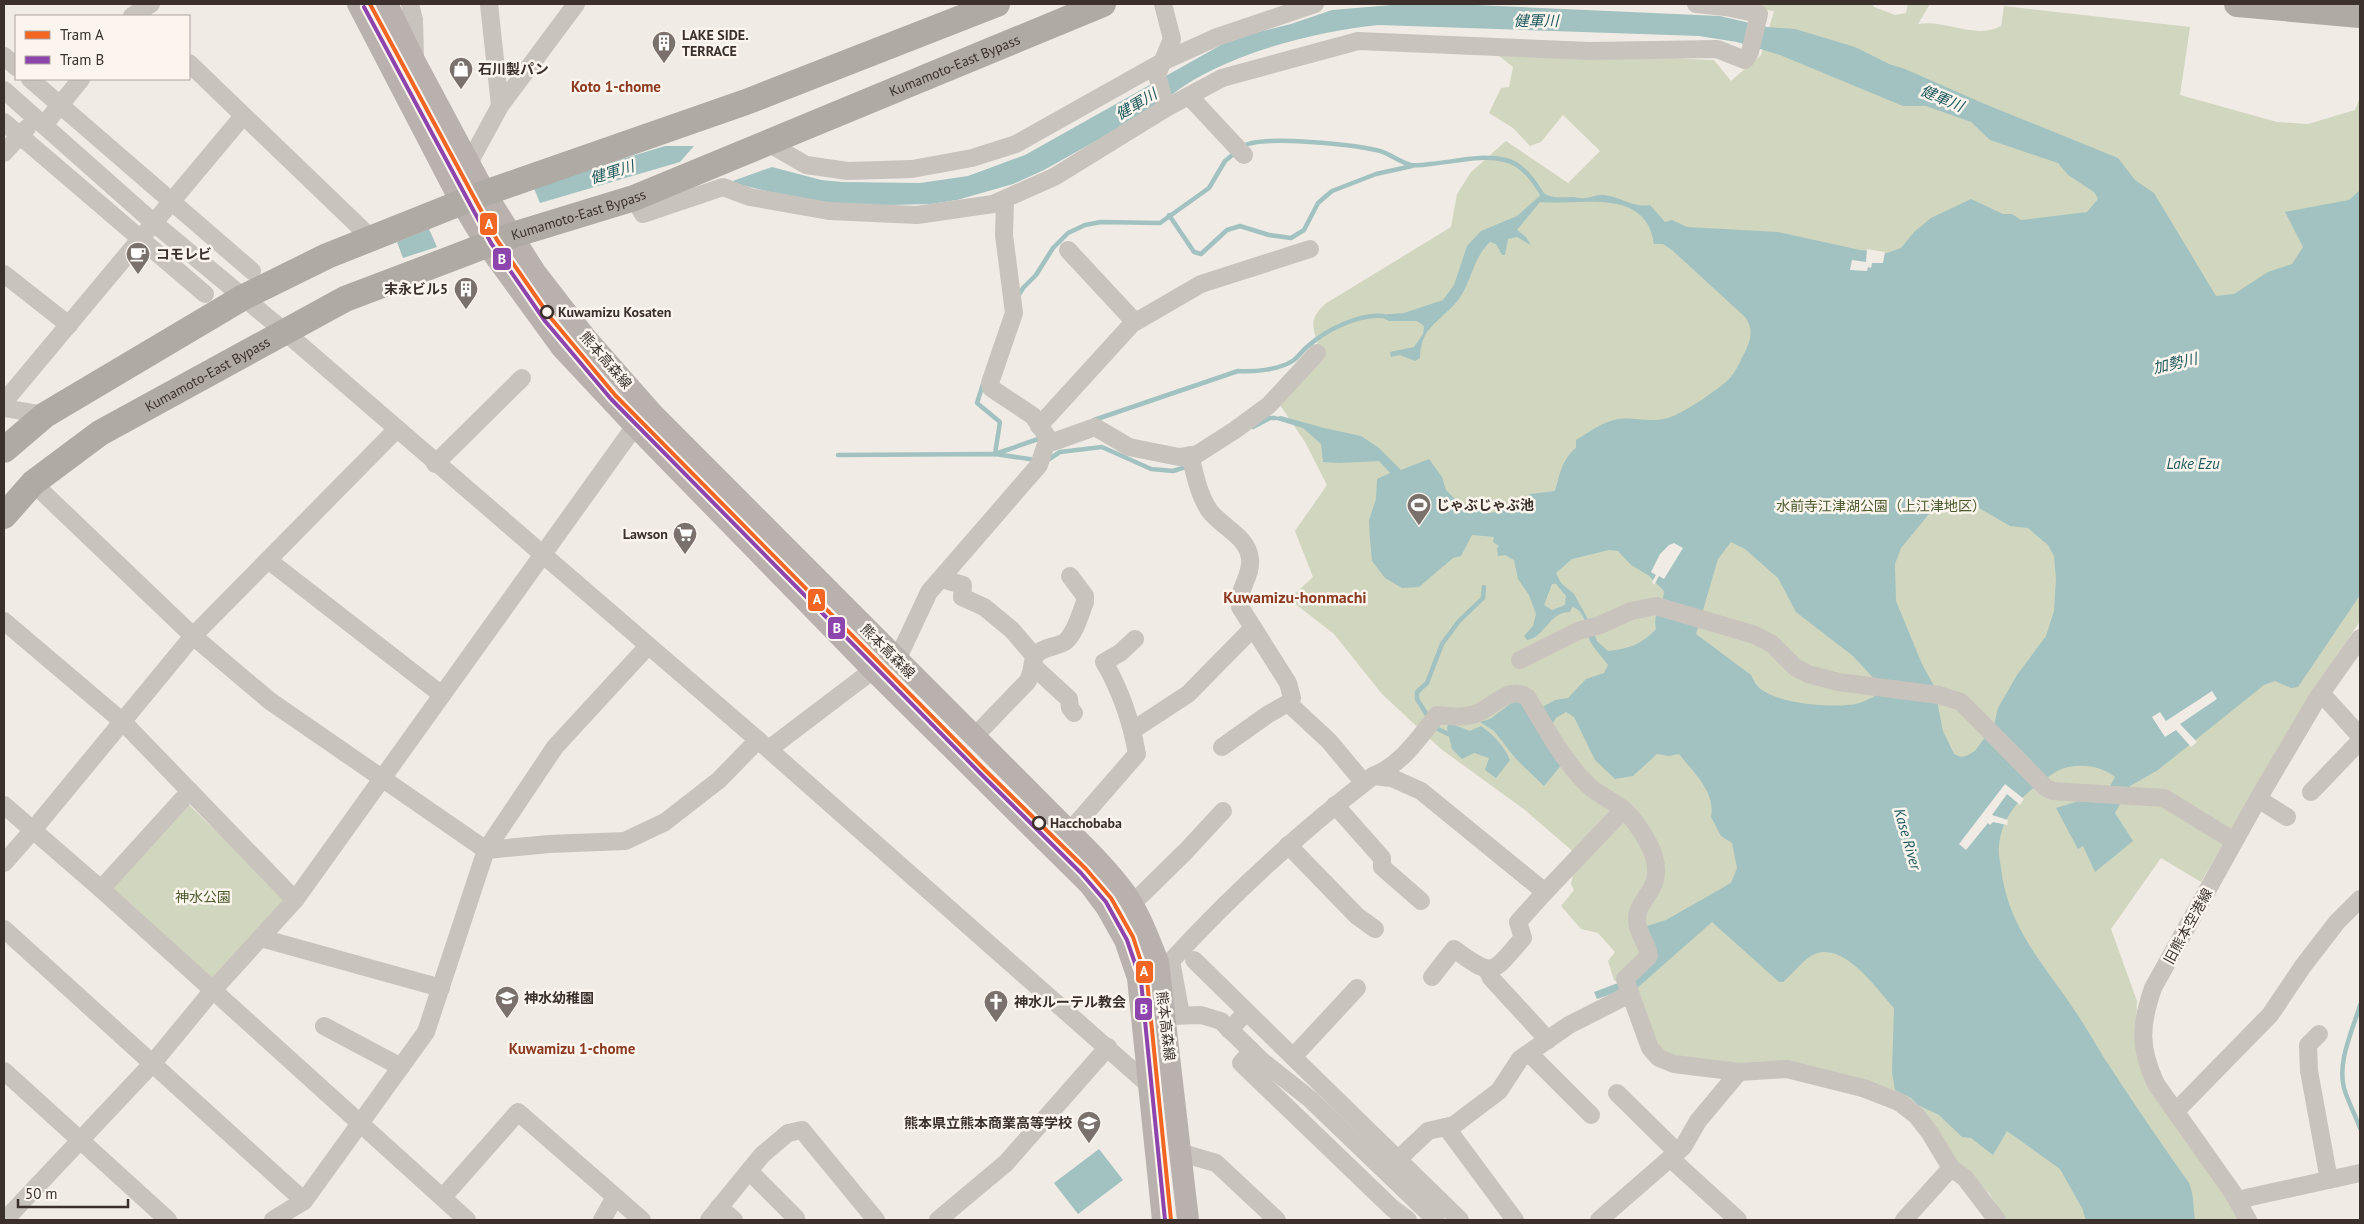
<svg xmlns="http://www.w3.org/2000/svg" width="2364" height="1224" viewBox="0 0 2364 1224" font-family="'PT Sans','Noto Sans JP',sans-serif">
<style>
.green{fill:#d1d6bf}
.water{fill:#a1c2c1;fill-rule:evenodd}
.pier{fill:#f0ebe5}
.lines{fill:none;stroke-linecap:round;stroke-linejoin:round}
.stream{stroke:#a1c2c1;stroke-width:4.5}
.minor{stroke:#c9c3be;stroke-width:18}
.major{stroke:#b8b1ad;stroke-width:22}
.highway{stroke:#afaaa4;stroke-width:26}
.tram-1-casing{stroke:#fbf5ee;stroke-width:8}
.tram-2-casing{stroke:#fbf5ee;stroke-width:8}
.tram-1{stroke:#f26522;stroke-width:4}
.tram-2{stroke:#8e44ad;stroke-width:4}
.stop-dot{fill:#fbf5ee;stroke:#3b302b;stroke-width:2.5}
.labels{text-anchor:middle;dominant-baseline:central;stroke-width:5;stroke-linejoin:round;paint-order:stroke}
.poi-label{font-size:14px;font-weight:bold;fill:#3b302b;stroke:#fbf5ee;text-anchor:start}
.street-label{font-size:14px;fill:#3b302b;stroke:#fbf5ee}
.stop-label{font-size:14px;font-weight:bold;fill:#3b302b;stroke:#fbf5ee;text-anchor:start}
.park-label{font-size:14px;fill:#4a5a2e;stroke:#fbf5ee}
.water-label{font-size:15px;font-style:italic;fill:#1f5a5e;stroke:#fbf5ee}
.neighbourhood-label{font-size:15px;font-weight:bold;fill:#8c3b22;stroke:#fbf5ee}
.quarter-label{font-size:16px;font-weight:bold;fill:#8c3b22;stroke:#fbf5ee}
.line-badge{stroke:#fbf5ee;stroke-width:2}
.badge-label{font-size:14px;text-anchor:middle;font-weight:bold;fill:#fff}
</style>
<rect width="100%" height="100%" fill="#f0ebe5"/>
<g class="green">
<path d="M1724 4H1872L1874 7 1895 15 1906 13 1908 4H1930L1918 24C1946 19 1975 40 2001 26L2004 6 2190 27 2180 95 2277 122 2308 124 2355 110 2360 98V621L2299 713 2201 882 2161 858 2111 929 2137 1001 2136 1029 2140 1055 2229 1193 2238 1220H2006L1989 1193 1949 1157 1921 1112 1735 1065 1659 1053 1632 993 1614 980 1608 961 1615 952 1598 933 1581 929 1561 906 1574 890 1571 884 1577 855 1525 810 1441 749 1382 694 1334 634 1289 599 1313 577 1295 531 1327 485 1305 442 1280 405 1318 346C1313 326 1308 320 1325 304L1451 227 1457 194 1471 172 1506 141 1568 183 1600 151 1563 115 1541 142 1530 146 1513 128 1489 113 1501 88 1509 87 1513 67 1493 51 1714 60 1731 81 1761 55 1774 11Z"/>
<polygon points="186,802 291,904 212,983 111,888"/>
</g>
<g class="water">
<path d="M1392 5H1476L1720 16 1767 27 1795 29 1855 47 1889 64 1905 69 1980 102 2118 158 2135 180 2154 193 2216 296 2234 294 2268 272 2292 264 2303 247 2285 212 2349 200 2360 190V595L2298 687 2291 688 2275 681 2264 685 2158 770 2130 786 2115 813 2133 841 2095 872 2083 846 2078 849 2056 808 2079 801H2102L2115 777C2099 764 2071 762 2054 773 2027 791 2002 812 1999 846 1998 853 2000 861 2001 868 2008 928 2044 964 2075 1011 2089 1031 2100 1053 2114 1073 2138 1110 2163 1146 2189 1183 2194 1194 2193 1207 2195 1220H2086L2082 1208 2060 1169 2007 1131 1993 1155 1971 1138 1962 1137 1939 1115 1918 1105 1911 1098 1895 1090 1892 1072 1894 1008C1877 990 1845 942 1815 954 1803 959 1793 974 1783 982H1779L1712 922 1636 989 1620 991 1597 999 1594 992 1634 977 1647 926 1666 920 1731 883 1737 868 1732 843 1721 836 1711 817C1716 792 1693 772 1679 754L1669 756 1657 754 1633 776 1615 779 1595 760 1574 717 1566 712 1556 718 1552 724 1563 763 1544 786 1516 759 1494 731 1480 722 1490 719 1518 698 1532 713 1555 700 1568 698 1586 679 1604 673 1608 665C1603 658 1596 651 1591 643 1585 632 1588 611 1572 607L1570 612C1548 612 1546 637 1527 640L1524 636 1533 626 1536 614 1529 595 1518 579 1514 560 1505 555 1498 556 1497 548 1499 546 1493 542 1494 537 1472 535 1461 556 1453 558 1419 587 1402 588 1385 578 1372 561 1370 540 1369 520 1376 499 1377 479 1390 473 1379 461 1339 463 1323 462 1321 444 1303 428 1270 418 1281 416 1324 428 1361 436 1379 448 1401 470 1429 459 1442 477 1446 490 1455 499 1475 510 1490 513 1505 510 1516 505 1530 494 1555 491C1560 474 1562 459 1576 448V440C1589 432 1602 422 1618 419 1634 417 1651 423 1668 418 1682 414 1718 390 1729 379 1736 372 1740 361 1745 352 1751 339 1754 329 1745 317L1672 250 1663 244H1654C1646 186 1580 206 1540 202L1517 230 1526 237 1531 245 1517 237 1508 239 1505 255H1502L1496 244 1490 242C1473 258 1472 280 1459 299 1450 311 1436 320 1427 332 1422 340 1420 349 1420 358L1415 361 1400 355 1391 357 1390 352 1414 347 1423 334 1424 326 1417 321H1389L1377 315 1404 313 1443 300 1454 285 1467 246 1481 231 1517 216 1543 193C1554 199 1561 197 1573 197 1577 197 1581 199 1585 198 1592 198 1597 194 1604 195 1622 197 1632 208 1650 205L1665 222 1672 220 1687 227 1778 232 1860 250 1887 253 1901 248 1914 232 1931 218 1971 199 2003 214H2012L2021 220 2087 212 2098 199 2094 192 2068 175 2058 163 1990 140 1971 122 1926 106H1903L1780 55 1737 42 1699 36 1379 25C1313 31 1208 58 1160 105L1044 170 1013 184 957 200 931 204 848 206 817 204 730 182 772 167 821 180 842 182 920 183 968 176 1025 155 1221 45 1246 35 1291 24 1332 10ZM1954 496 1960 497 2010 526 2028 528 2048 545 2054 556 2056 579 2054 611 2046 636 2017 675 1998 708 1994 725 1975 751 1966 756 1961 757 1954 754 1943 731 1934 686 1922 664 1896 601 1895 564 1901 548 1929 514 1942 501ZM1731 542 1745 549 1778 578 1796 612 1853 656 1878 683 1874 697C1868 699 1862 703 1856 704 1832 708 1781 704 1762 690 1756 686 1754 681 1751 675L1696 634 1718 559ZM1609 550 1618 551 1631 565 1648 575 1664 591C1664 604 1652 613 1656 629 1642 644 1629 649 1608 651L1597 641 1590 623 1574 594 1561 583 1556 573 1572 559ZM1552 584H1556L1566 596 1565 605 1552 610 1544 605Z"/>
<polygon points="665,146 694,146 680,162 540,203 533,186"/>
<polygon points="429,229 437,247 403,258 397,242"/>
<path d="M1449 723 1470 731 1481 726C1494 735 1504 746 1510 760L1496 778 1485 770 1489 758 1474 753 1462 759 1452 749 1447 728Z"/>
<polygon points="1099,1149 1123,1180 1078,1214 1054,1183"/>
</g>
<g class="pier">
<polygon points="1867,249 1885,252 1883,263 1872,263 1871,268 1868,267 1867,271 1850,270 1852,260 1866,262"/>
<polygon points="1674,543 1683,548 1664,579 1659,576 1654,585 1652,582 1656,575 1651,572 1660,554 1669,545"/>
<polygon points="2212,691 2217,699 2180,724 2197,742 2191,747 2176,730 2165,737 2152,717 2160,712 2166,721"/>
<polygon points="2005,784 2024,799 2020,805 2007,794 1992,815 2008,820 2007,825 1993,822 1990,825 1988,823 1966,850 1959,844"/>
</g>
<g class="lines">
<g class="stream">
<path d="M1242 147C1257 134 1354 145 1376 150 1388 152 1399 162 1411 165 1417 166 1424 165 1430 164 1455 162 1481 154 1505 160 1524 164 1536 184 1545 199"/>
<polyline points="1169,215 1194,252 1201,254 1227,230 1240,226 1269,235 1291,238 1304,230 1318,203 1332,191 1376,174 1412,166"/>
<polyline points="1017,298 1023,288 1036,275 1053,248 1068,233 1085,225 1101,222 1160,223 1209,188 1225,161 1236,152"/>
<polyline points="983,384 977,403 1000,422 995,454"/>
<path d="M1094 420 1238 371C1254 372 1280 370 1294 360 1299 356 1303 350 1308 346 1326 330 1358 314 1383 316"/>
<polyline points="1253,427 1270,418 1275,418"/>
<polyline points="995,454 1044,437"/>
<polyline points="838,455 995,454 1036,460"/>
<polyline points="1046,461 1060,452 1102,447 1151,469 1173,471 1189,466"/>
<polyline points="1427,715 1417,699 1417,692 1427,683 1442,644 1459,621 1483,598 1484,587"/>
<polyline points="1438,729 1448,734"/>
<path d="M2360 1005C2353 1030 2337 1061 2344 1088 2348 1102 2355 1114 2360 1128"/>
</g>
<g class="minor">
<polyline points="410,4 414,20 415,58"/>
<polyline points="489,4 500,106"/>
<polyline points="1163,4 1172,39 1157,75 1166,108"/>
<polyline points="132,16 151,4"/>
<polyline points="4,56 16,67"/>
<polyline points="189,63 371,238"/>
<polyline points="30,79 252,271"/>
<polyline points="4,90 154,223 284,331 758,740 1149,1085"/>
<polyline points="1189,96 1244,155"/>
<polyline points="4,122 205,294"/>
<polyline points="44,125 81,79"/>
<polyline points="768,143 806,165 848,171 912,169 972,158 1016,144 1162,62 1217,37 1315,4"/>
<polyline points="4,153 27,128"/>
<polyline points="469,163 500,106 576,4"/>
<polyline points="634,198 643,214 723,187 750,197 829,211 917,215 993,204 1054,177 1166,108 1222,78 1358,41 1590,51 1717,49 1745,60 1750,52 1759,14 1726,7 1696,4"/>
<polyline points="1068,250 1135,322"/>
<polyline points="4,274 69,325"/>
<polyline points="4,402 243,116"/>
<polyline points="4,408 45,415"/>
<polyline points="1039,426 1132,324 1201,284 1310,249"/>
<polyline points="1048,438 1053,442 1095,427 1129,447 1179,457 1196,455 1235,430 1269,405 1317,353"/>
<path d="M1190 455C1195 474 1198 493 1209 510 1221 527 1248 536 1250 559 1252 576 1237 590 1240 607L1288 683 1292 698 1288 703 1267 715 1222 747"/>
<polyline points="435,464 522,378"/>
<polyline points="33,483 193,636 270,701 486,850 549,844 625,841 665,822 719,780 758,740"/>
<polyline points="268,560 442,695"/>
<polyline points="942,579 963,585 962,597 984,607 1012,630 1035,657"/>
<polyline points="4,621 123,722 295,900"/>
<polyline points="1520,660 1578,631 1600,625 1631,611 1656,606 1755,635 1772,644 1795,667 1808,674 1838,682 1939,695 1961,702 2045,787 2052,791 2164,798 2234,841"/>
<polyline points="1033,666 1069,699 1070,708 1074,713"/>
<polyline points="2321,693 2360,736"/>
<polyline points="1288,703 1329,741 1364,783"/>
<polyline points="1133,730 1188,694 1253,628"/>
<path d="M974 737 1027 682C1033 674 1031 664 1035 656 1040 647 1059 647 1066 641 1076 632 1080 614 1085 602V596L1070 576"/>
<polyline points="769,749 873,670 887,662 897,660 929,592 1039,465 1048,438 1033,416 991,388 990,383 1014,313 1004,235 1005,200"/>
<path d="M1373 776C1401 765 1419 738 1437 715 1448 716 1461 718 1472 715 1492 710 1507 684 1527 697 1545 726 1563 761 1588 785 1598 795 1612 800 1623 809 1635 820 1650 842 1654 857 1664 891 1636 898 1637 920 1637 934 1648 943 1649 956L1625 979 1650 1048 1659 1058 1674 1064 1739 1072 1787 1069 1863 1088 1899 1102 1916 1115 1930 1133 1951 1168 1965 1178 1997 1220"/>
<polyline points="2311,792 2360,741"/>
<polyline points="2258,799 2287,817"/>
<polyline points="4,805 101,889 467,1220"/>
<polyline points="1335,805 1382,858 1382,867 1421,901"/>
<path d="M1070 831 1137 754C1131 720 1121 691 1104 662L1120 653 1135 639"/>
<polyline points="1288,845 1357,916 1375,929"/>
<polyline points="4,863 33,830 193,636 396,430"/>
<polyline points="101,889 190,791"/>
<polyline points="1132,904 1186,851 1223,811"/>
<polyline points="4,929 304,1201"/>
<polyline points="261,938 441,988"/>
<polyline points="1194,960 1247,1012"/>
<polyline points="1487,969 1491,978 1548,1040"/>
<path d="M1432 977 1454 949C1495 979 1491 974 1523 938L1518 922 1545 892"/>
<path d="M1181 1015 1171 961C1233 893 1300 832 1373 776L1392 778 1421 791 1545 892 1623 810"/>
<polyline points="1170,1016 1201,1015 1221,1021 1262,1061 1310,1099 1436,1220"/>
<polyline points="324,1026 401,1067"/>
<polyline points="1229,1030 1247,1012 1460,1220"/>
<polyline points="2319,1034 2308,1045 2309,1071 2329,1180"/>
<polyline points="1252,1051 1241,1063 1392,1208 1408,1220"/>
<polyline points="1529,1053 1591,1115"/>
<polyline points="1293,1057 1357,988"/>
<polyline points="4,1071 168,1220"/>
<polyline points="1617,1093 1677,1152"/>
<polyline points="2176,1111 2270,1015 2303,966 2337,922 2360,899"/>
<polyline points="1446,1127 1515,1220"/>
<polyline points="1182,1153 1216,1163 1277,1220"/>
<polyline points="1670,1158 1738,1220"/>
<polyline points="1390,1167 1428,1131 1454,1125 1499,1091 1520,1059 1569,1025 1630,994"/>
<polyline points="749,1171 796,1218"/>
<polyline points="443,1197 518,1112 642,1220"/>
<polyline points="2237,1200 2360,1173"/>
<polyline points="719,1207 734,1220"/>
<polyline points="5,1220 152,1064 213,990 295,900 635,426"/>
<polyline points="273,1220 304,1201 426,1032 486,850 555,747 648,646"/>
<polyline points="602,1220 615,1197"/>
<polyline points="709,1220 762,1155 788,1133 802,1130 876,1220"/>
<polyline points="938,1220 1006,1163 1108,1047"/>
<polyline points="1599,1220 1683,1147 1698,1121 1739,1072"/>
<polyline points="1904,1220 1951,1168"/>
<path d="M2248 1220 2233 1193 2156 1084C2139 1047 2140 1026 2153 988L2258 799 2317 699 2360 638"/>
</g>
<g class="major">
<polyline points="358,4 461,202 487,245 562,348 635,426 873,670 1090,885 1107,908 1125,940 1138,978 1163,1220"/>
<path d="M387 4 415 62 485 193 535 272 586 338 653 414 1063 825C1085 847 1108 869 1126 894 1140 915 1149 939 1158 962L1188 1220"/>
</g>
<g class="highway">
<polyline points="2237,4 2360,15"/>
<polyline points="4,450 45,415 242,298 327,256 485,193 746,102 997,4"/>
<path id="s1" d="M4 516 33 483 100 433 345 299 513 235 634 198 1103 4"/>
</g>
<defs>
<polyline id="tram-1" points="370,4 497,240 550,317 615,395 985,770 1086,869 1111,898 1133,937 1147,980 1171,1220"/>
<polyline id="tram-2" points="364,7 491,243 545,321 611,399 981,774 1081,873 1106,902 1127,940 1141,981 1165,1220"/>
</defs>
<use href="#tram-1" class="tram-1-casing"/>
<use href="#tram-2" class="tram-2-casing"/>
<use href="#tram-1" class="tram-1"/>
<use href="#tram-2" class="tram-2"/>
</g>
<defs>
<symbol id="building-pin" viewBox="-11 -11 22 30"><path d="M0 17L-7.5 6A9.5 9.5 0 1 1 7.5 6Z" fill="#7a716c" stroke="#fbf5ee"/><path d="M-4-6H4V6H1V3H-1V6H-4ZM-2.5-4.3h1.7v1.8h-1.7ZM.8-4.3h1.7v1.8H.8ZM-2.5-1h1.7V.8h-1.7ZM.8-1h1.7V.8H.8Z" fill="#fff"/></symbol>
<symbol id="shop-pin" viewBox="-11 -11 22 30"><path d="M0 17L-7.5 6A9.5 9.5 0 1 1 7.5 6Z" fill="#7a716c" stroke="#fbf5ee"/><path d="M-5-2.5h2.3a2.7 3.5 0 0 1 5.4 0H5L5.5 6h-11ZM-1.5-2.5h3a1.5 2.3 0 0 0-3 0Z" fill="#fff"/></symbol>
<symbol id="cafe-pin" viewBox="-11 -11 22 30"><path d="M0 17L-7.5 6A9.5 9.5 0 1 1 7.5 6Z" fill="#7a716c" stroke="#fbf5ee"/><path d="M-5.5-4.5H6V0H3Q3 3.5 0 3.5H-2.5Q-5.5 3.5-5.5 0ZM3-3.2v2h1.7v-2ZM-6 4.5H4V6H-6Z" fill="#fff"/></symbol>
<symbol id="stadium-pin" viewBox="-11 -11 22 30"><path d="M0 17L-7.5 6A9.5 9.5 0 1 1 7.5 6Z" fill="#7a716c" stroke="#fbf5ee"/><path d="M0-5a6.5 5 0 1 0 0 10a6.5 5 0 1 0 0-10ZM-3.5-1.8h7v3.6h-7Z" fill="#fff"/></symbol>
<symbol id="supermarket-pin" viewBox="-11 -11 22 30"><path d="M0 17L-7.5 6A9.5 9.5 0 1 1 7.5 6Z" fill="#7a716c" stroke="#fbf5ee"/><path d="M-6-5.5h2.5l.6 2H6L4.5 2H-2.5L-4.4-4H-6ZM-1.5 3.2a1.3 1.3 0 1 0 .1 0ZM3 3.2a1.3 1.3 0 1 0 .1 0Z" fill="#fff"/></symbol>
<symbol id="school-pin" viewBox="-11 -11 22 30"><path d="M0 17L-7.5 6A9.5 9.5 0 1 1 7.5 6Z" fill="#7a716c" stroke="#fbf5ee"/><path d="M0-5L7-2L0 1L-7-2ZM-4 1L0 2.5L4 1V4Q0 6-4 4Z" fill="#fff"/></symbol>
<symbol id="church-pin" viewBox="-11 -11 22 30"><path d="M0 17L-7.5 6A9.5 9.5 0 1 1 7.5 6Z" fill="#7a716c" stroke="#fbf5ee"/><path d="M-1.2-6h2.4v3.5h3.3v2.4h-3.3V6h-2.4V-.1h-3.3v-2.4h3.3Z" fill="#fff"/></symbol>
</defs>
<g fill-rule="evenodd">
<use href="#building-pin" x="650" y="29" width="28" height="38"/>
<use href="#shop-pin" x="447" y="55" width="28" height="38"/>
<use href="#cafe-pin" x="124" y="240" width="28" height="38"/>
<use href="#building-pin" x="452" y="275" width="28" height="38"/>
<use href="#stadium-pin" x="1405" y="491" width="28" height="38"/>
<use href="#supermarket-pin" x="671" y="520" width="28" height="38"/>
<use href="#school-pin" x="493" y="984" width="28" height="38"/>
<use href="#church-pin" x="982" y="988" width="28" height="38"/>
<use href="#school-pin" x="1075" y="1109" width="28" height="38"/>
</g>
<g class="stop-dot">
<circle cx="547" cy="312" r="6"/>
<circle cx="1039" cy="823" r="6"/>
</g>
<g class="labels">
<g class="poi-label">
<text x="682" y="35">LAKE SIDE.<tspan x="682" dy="16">TERRACE</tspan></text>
<text x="478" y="69">石川製パン</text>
<text x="156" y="254">コモレビ</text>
<text x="448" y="289" text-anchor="end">末永ビル5</text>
<text x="1436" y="505">じゃぶじゃぶ池</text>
<text x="668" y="534" text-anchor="end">Lawson</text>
<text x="524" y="998">神水幼稚園</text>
<text x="1014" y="1002">神水ルーテル教会</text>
<text x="1072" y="1123" text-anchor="end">熊本県立熊本商業高等学校</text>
</g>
<g class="street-label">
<text stroke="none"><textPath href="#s1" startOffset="1060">Kumamoto-East Bypass</textPath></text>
<text stroke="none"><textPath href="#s1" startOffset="655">Kumamoto-East Bypass</textPath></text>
<text transform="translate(606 360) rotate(49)">熊本高森線</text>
<text stroke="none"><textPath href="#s1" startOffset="250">Kumamoto-East Bypass</textPath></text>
<text transform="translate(888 651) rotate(45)">熊本高森線</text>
<text transform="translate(2188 926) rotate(-61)">旧熊本空港線</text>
<text transform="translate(1166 1026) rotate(83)">熊本高森線</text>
</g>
<g class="stop-label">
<text x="558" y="312">Kuwamizu Kosaten</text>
<text x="1050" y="823">Hacchobaba</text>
</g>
<g class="park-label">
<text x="1881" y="506">水前寺江津湖公園（上江津地区）</text>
<text x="203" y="897">神水公園</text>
</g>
<g class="water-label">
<text x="1536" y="20">健軍川</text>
<text transform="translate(1942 98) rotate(23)">健軍川</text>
<text transform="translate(1136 104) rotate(-31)">健軍川</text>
<text transform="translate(612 172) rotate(-17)">健軍川</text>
<text transform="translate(2175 363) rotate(-13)">加勢川</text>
<text x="2193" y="463">Lake Ezu</text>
<text transform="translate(1908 839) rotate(74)">Kase River</text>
</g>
<g class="neighbourhood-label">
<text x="616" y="86">Koto 1-chome</text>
<text x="572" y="1048">Kuwamizu 1-chome</text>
</g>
<g class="quarter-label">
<text x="1295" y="597">Kuwamizu-honmachi</text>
</g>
</g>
<g class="line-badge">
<rect x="479" y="212" width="19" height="24" rx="5" fill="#f26522"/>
<rect x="492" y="247" width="20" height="24" rx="5" fill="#8e44ad"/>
<rect x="807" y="588" width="19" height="24" rx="5" fill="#f26522"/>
<rect x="827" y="616" width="19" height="24" rx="5" fill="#8e44ad"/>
<rect x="1135" y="960" width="19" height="24" rx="5" fill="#f26522"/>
<rect x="1134" y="997" width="19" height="24" rx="5" fill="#8e44ad"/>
</g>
<g class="badge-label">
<text x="489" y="229">A</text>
<text x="502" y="264">B</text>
<text x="817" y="604">A</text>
<text x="837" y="633">B</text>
<text x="1144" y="976">A</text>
<text x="1144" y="1014">B</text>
</g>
<rect width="2364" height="1224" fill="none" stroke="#3b302b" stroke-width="10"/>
<rect x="15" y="15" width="175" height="65" fill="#fbf5ee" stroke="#aea6a0"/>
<rect x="25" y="31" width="25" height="8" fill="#f26522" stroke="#aea6a0"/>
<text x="60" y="40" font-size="15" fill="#3b302b">Tram A</text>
<rect x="25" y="56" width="25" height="8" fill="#8e44ad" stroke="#aea6a0"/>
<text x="60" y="65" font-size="15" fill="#3b302b">Tram B</text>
<path d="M18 1199v8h110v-8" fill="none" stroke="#3b302b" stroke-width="2.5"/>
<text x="25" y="1199" font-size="15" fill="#3b302b" stroke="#fbf5ee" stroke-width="4" paint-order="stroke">50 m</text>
</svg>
